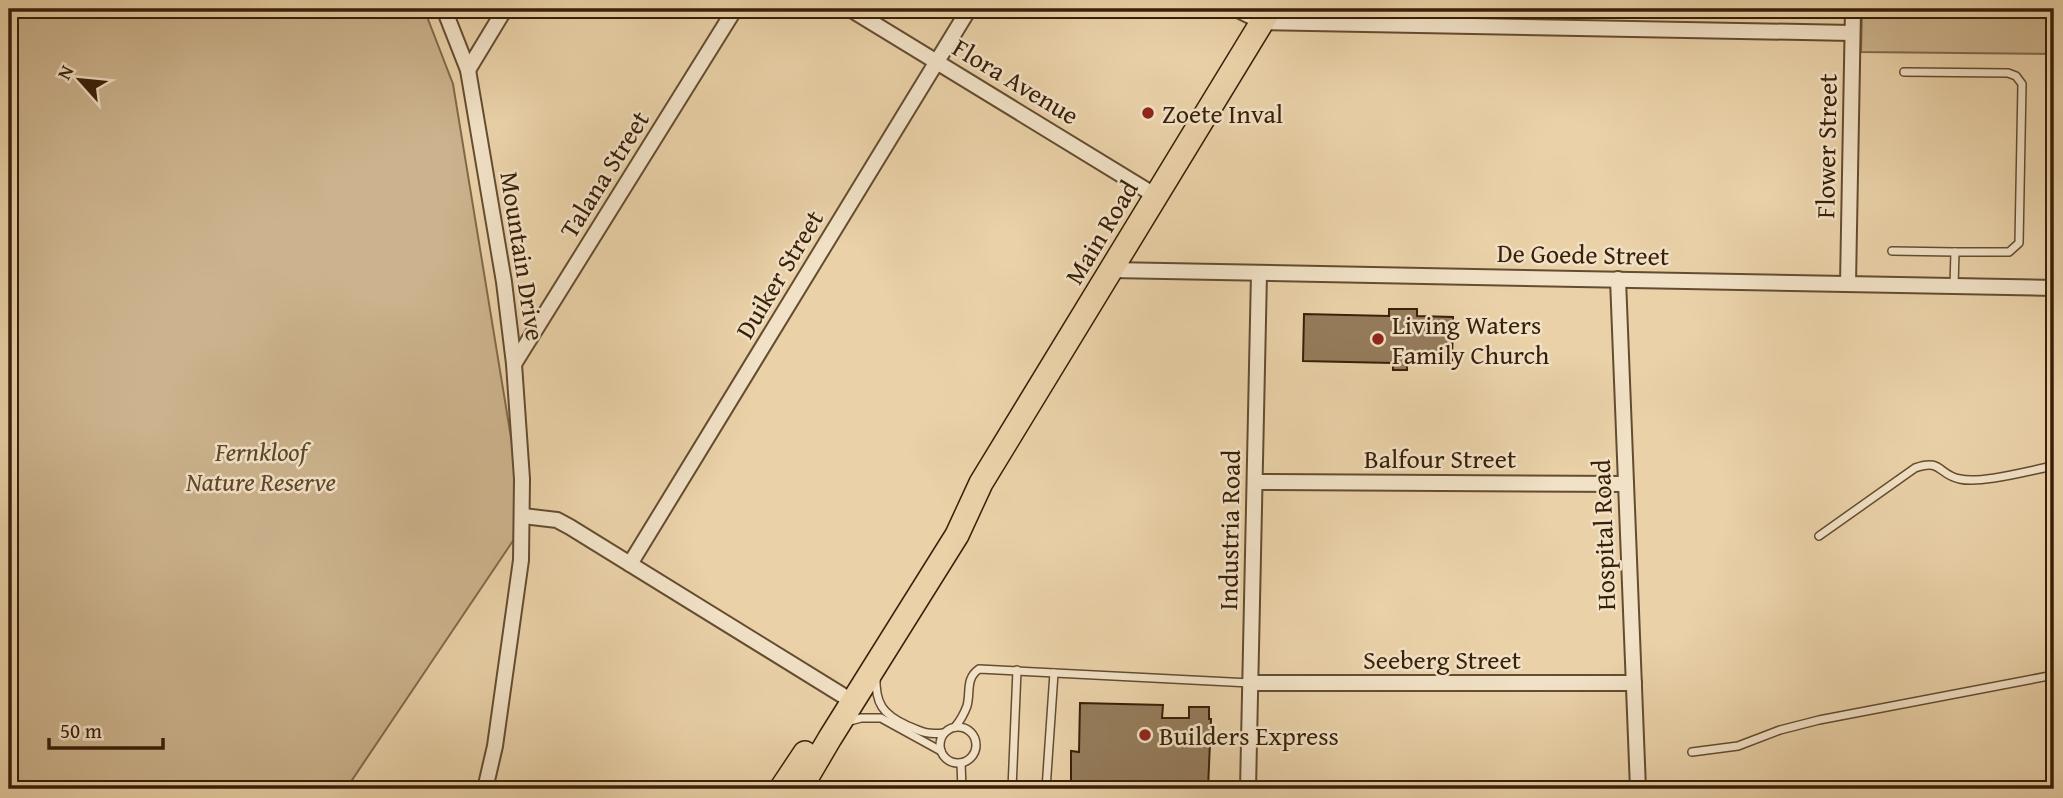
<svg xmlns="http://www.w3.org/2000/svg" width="2063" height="798" viewBox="0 0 2063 798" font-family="'Gentium Book Plus',serif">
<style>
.green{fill:#ccb38d;stroke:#82694a;stroke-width:2}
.building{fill:#957c5b;stroke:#381f08;stroke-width:2}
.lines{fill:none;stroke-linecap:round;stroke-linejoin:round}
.lane-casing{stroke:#644c30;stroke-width:10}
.street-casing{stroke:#644c30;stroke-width:18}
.primary-casing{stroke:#381f08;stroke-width:26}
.lane{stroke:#f1e1c6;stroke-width:7}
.street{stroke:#f1e1c6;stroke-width:14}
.primary{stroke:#ead1a8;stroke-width:23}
.poi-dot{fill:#8f2418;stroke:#f1e1c6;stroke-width:2.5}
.labels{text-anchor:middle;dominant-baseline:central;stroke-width:5;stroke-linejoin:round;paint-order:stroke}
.street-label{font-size:26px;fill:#381f08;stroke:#f1e1c6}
.poi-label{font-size:26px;fill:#381f08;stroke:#f1e1c6;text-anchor:start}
.park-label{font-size:26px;font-style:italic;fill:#5d4429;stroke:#f1e1c6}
</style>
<rect width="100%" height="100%" fill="#ead1a8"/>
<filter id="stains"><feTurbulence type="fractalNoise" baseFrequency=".00286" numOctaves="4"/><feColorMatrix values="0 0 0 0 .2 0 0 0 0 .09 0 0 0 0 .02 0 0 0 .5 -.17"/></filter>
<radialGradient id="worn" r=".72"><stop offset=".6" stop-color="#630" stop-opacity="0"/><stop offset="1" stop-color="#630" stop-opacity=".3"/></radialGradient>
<g class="green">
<polygon points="9,9 424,9 453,84 525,523 346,789 9,789"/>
<polygon points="1862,9 2054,9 2054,54 1861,52"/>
</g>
<g class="building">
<polygon points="1389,309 1417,309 1417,316 1453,317 1452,364 1407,363 1407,370 1393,370 1393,363 1303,361 1304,314 1389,316"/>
<polygon points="1080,703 1163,705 1162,718 1189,718 1189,707 1209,707 1209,719 1211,719 1208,789 1071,789 1071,751 1079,752"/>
</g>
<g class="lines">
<defs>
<g id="lane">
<polyline points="1904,72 2008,73 2016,76 2022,84 2019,243 2009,252 1955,252"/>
<polyline points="1892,251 1955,252 1954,286"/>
<path d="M1819 536 1915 468C1942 458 1938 475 1960 479 1982 484 2031 470 2054 466"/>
<path d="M876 676C875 704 883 714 906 725 922 732 927 735 944 733"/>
<polyline points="846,722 861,718 881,718 941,751"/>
<path d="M955 727C960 721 964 714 967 706 971 691 965 679 979 669L1250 683"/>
<circle cx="958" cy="745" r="18"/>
<polyline points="1692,752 1738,746 1780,730 1819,720 2054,675"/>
<polyline points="961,763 962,789"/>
<polyline points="1012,789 1017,670"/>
<polyline points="1046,789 1054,673"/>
<polyline points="1969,789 1971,786"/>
</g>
<g id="street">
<polyline points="444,9 468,70 504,282 514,364 522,479 521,560 495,746 485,789"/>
<polyline points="850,9 1156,196"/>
<polyline points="1236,9 1262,22 1852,33"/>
<polyline points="468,70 505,9"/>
<polyline points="1111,270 2054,288"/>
<polyline points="1618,279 1638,789"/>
<polyline points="1848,284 1853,9"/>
<polyline points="514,364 735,9"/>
<polyline points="1255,482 1626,484"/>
<polyline points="523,516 557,520 570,527 842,695"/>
<polyline points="630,564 969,9"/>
<polyline points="1250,683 1634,683"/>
<polyline points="1248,789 1259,273"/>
</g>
<g id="primary">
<polyline points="781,789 805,753"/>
<polyline points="800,789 830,738 957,535 981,483 1270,9"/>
</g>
</defs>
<use href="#lane" class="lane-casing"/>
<use href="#street" class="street-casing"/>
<use href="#primary" class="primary-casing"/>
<use href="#lane" class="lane"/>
<use href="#street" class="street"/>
<use href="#primary" class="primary"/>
</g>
<g class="poi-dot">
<circle cx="1148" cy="113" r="7"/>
<circle cx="1378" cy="339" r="7"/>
<circle cx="1145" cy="735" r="7"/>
</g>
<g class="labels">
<g class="street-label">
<text transform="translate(1016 81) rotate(31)">Flora Avenue</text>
<text transform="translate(1826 146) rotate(-89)">Flower Street</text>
<text transform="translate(604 174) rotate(-58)">Talana Street</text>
<text transform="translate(1101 232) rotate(-59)">Main Road</text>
<text transform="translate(1583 254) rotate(1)">De Goede Street</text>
<text transform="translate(523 256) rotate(81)">Mountain Drive</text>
<text transform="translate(779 274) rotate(-59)">Duiker Street</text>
<text x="1440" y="458">Balfour Street</text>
<text transform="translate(1229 530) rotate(-89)">Industria Road</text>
<text transform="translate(1603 535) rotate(-92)">Hospital Road</text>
<text x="1442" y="659">Seeberg Street</text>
</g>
<g class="poi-label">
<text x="1162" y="113">Zoete Inval</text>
<text x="1392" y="324">Living Waters<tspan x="1392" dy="30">Family Church</tspan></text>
<text x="1159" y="735">Builders Express</text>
</g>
<g class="park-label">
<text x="261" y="451">Fernkloof<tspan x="261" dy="30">Nature Reserve</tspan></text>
</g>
</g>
<rect width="2063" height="798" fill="none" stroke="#ead1a8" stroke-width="35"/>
<rect x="10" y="10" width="2042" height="777" fill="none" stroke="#381f08" stroke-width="3.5"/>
<rect x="18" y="18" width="2028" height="763" fill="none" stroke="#381f08" stroke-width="2"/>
<g transform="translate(80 80) rotate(297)" stroke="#f1e1c6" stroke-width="5" paint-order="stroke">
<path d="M0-5L12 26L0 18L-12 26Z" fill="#381f08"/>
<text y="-10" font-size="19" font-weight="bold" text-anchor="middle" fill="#381f08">N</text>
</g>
<path d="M49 738v10h114v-10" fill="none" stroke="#381f08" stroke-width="3.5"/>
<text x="60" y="738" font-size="21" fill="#381f08" stroke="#f1e1c6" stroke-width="5" paint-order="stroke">50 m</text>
<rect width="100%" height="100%" filter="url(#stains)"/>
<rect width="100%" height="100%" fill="url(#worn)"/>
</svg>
